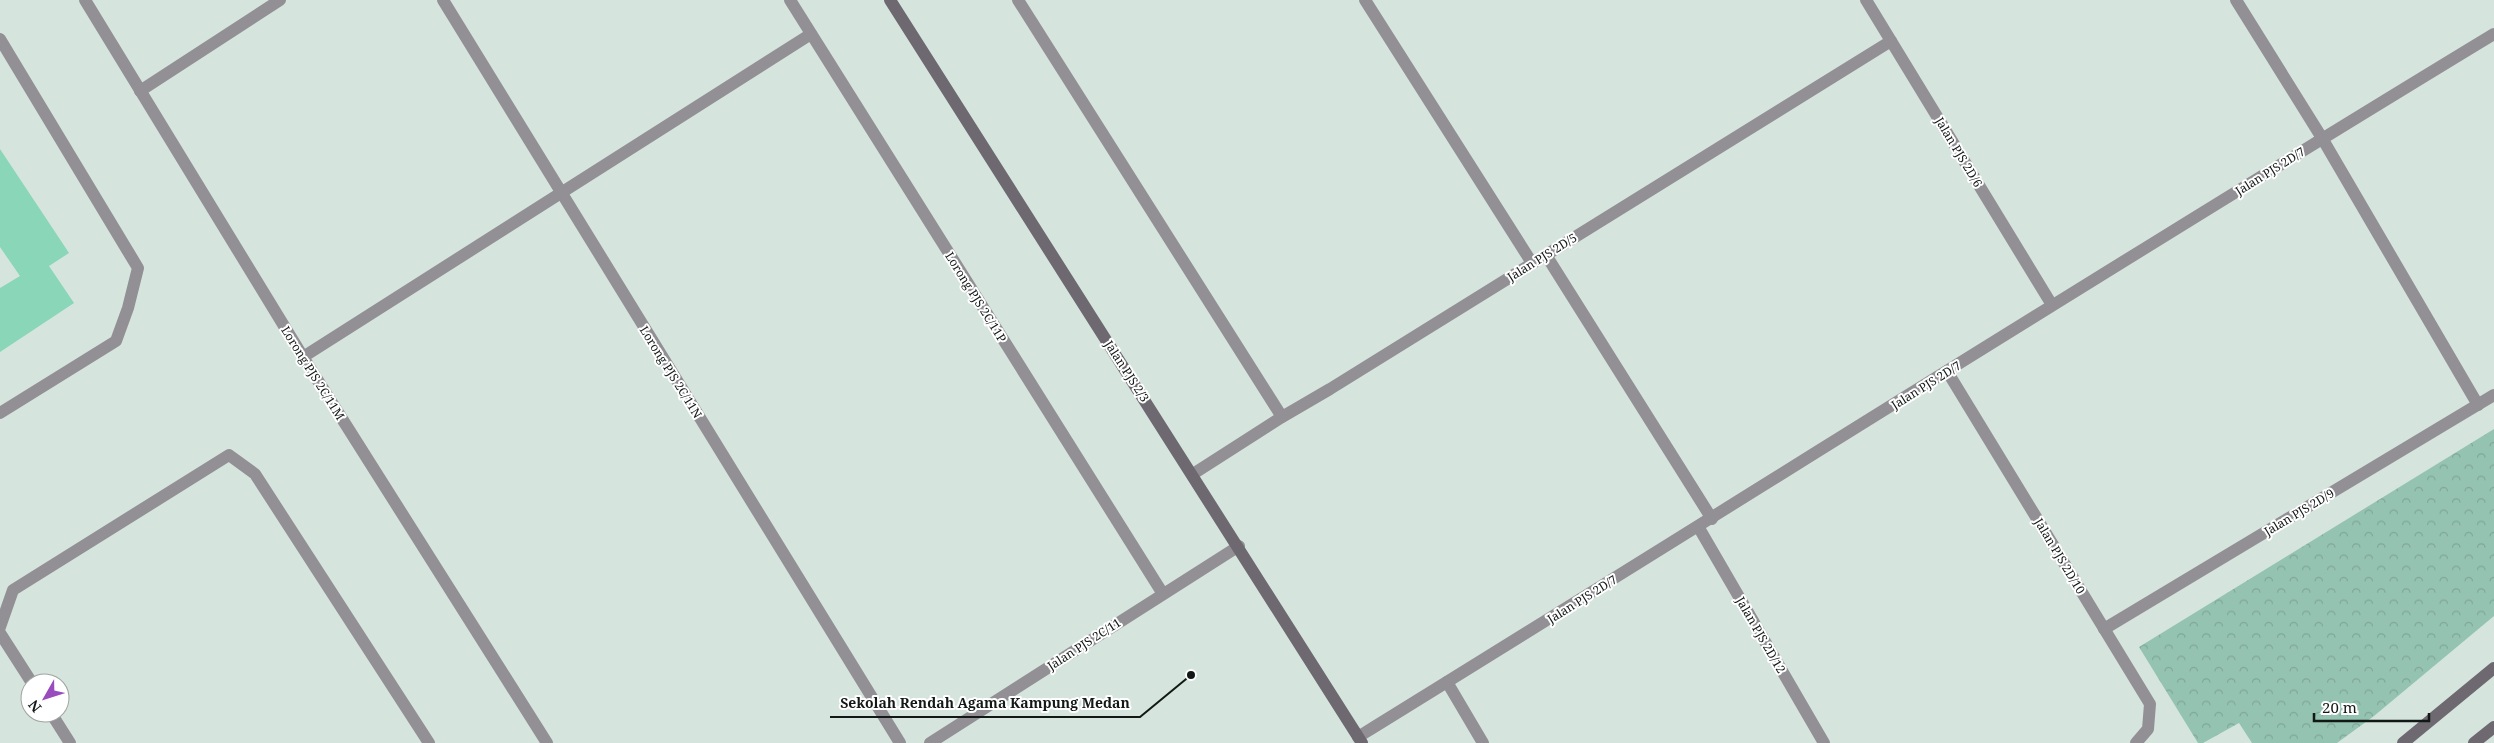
<svg xmlns="http://www.w3.org/2000/svg" width="2494" height="743" viewBox="0 0 2494 743" font-family="'Noto Serif',serif">
<style>
.park{fill:url(#park-crowns)}
.building{fill:#89d6b9}
.lines{fill:none;stroke-linecap:round;stroke-linejoin:round}
.lane{stroke:#939095;stroke-width:12}
.street{stroke:#939095;stroke-width:12}
.secondary{stroke:#6e6971;stroke-width:12}
.labels{text-anchor:middle;dominant-baseline:central;stroke-width:4;stroke-linejoin:round;paint-order:stroke}
.street-label{font-size:12px;fill:#121815;stroke:#fff}
.leader{fill:none;stroke:#121815;stroke-width:2}
.callout-dot{fill:#121815;stroke:#fff;stroke-width:2}
.callout-label{font-size:14px;text-anchor:middle;font-weight:bold;fill:#121815;stroke:#fff;stroke-width:4;stroke-linejoin:round;paint-order:stroke}
</style>
<defs>
<pattern id="park-crowns" width="20" height="18" patternUnits="userSpaceOnUse" patternTransform="scale(1.25)"><rect width="20" height="18" fill="#95c3b1"/><path d="M2 6a3 3 0 1 1 6 0M12 15a3 3 0 1 1 6 0" fill="none" stroke="#7fa797"/></pattern>
</defs>
<rect width="100%" height="100%" fill="#d5e5de"/>
<polygon class="park" points="2494,429 2494,616 2374,716 2337,743 2252,743 2239,723 2203,743 2198,743 2139,647"/>
<polygon class="building" points="0,149 69,253 49,266 74,303 0,352 0,288 20,276 0,247"/>
<g class="lines">
<g class="lane">
<polyline points="0,39 138,268 128,308 116,341 0,413"/>
<polyline points="140,91 280,0"/>
<polyline points="2322,138 2478,405"/>
<polyline points="1546,255 1712,519"/>
<polyline points="303,357 811,34"/>
</g>
<g class="street">
<polyline points="85,0 303,357 547,743"/>
<polyline points="443,0 900,743"/>
<polyline points="790,0 1163,594"/>
<polyline points="1018,0 1282,417"/>
<polyline points="1365,0 1532,263"/>
<polyline points="1866,0 2052,305"/>
<polyline points="2236,0 2322,138"/>
<polyline points="1947,371 2150,704 2148,729 2136,743"/>
<polyline points="1193,474 1282,417 1330,389 1891,41"/>
<polyline points="1699,528 1824,743"/>
<polyline points="0,627 13,590 229,455 255,474 429,743"/>
<polyline points="2104,629 2494,395"/>
<polyline points="0,633 32,683"/>
<polyline points="1447,682 1483,743"/>
<polyline points="51,713 70,743"/>
<path d="M1358 737C1737 503 2113 265 2494 34"/>
<polyline points="930,743 1239,546"/>
</g>
<g class="secondary">
<polyline points="890,0 1362,743"/>
<polyline points="2403,743 2494,668"/>
<polyline points="2474,743 2494,727"/>
</g>
</g>
<g class="labels">
<g class="street-label">
<text transform="translate(1959 152) rotate(59)">Jalan PJS 2D/6</text>
<text transform="translate(2270 171) rotate(-32)">Jalan PJS 2D/7</text>
<text transform="translate(1542 257) rotate(-32)">Jalan PJS 2D/5</text>
<text transform="translate(976 297) rotate(58)">Lorong PJS 2C/11P</text>
<text transform="translate(1127 371) rotate(57)">Jalan PJS 2/3</text>
<text transform="translate(671 372) rotate(58)">Lorong PJS 2C/11N</text>
<text transform="translate(313 373) rotate(58)">Lorong PJS 2C/11M</text>
<text transform="translate(1926 385) rotate(-32)">Jalan PJS 2D/7</text>
<text transform="translate(2299 512) rotate(-31)">Jalan PJS 2D/9</text>
<text transform="translate(2060 556) rotate(59)">Jalan PJS 2D/10</text>
<text transform="translate(1582 599) rotate(-32)">Jalan PJS 2D/7</text>
<text transform="translate(1761 635) rotate(60)">Jalan PJS 2D/12</text>
<text transform="translate(1084 644) rotate(-33)">Jalan PJS 2C/11</text>
</g>
</g>
<path class="leader" d="M1191 675L1140 717H830"/>
<circle class="callout-dot" cx="1191" cy="675" r="5"/>
<g class="callout-label">
<text x="985" y="708">Sekolah Rendah Agama Kampung Medan</text>
</g>
<g transform="translate(45 698) rotate(231)"><circle r="24" fill="#ffffff" stroke="#a0a3a1"/>
<path d="M0-4L9 19L0 12L-9 19Z" fill="#984cbe"/>
<text y="-8" font-size="14" font-weight="bold" text-anchor="middle" fill="#121815">N</text>
</g>
<path d="M2314 713v8h115v-8" fill="none" stroke="#121815" stroke-width="2.5"/>
<text x="2322" y="713" font-size="15" fill="#121815" stroke="#ffffff" stroke-width="4" paint-order="stroke">20 m</text>
</svg>
